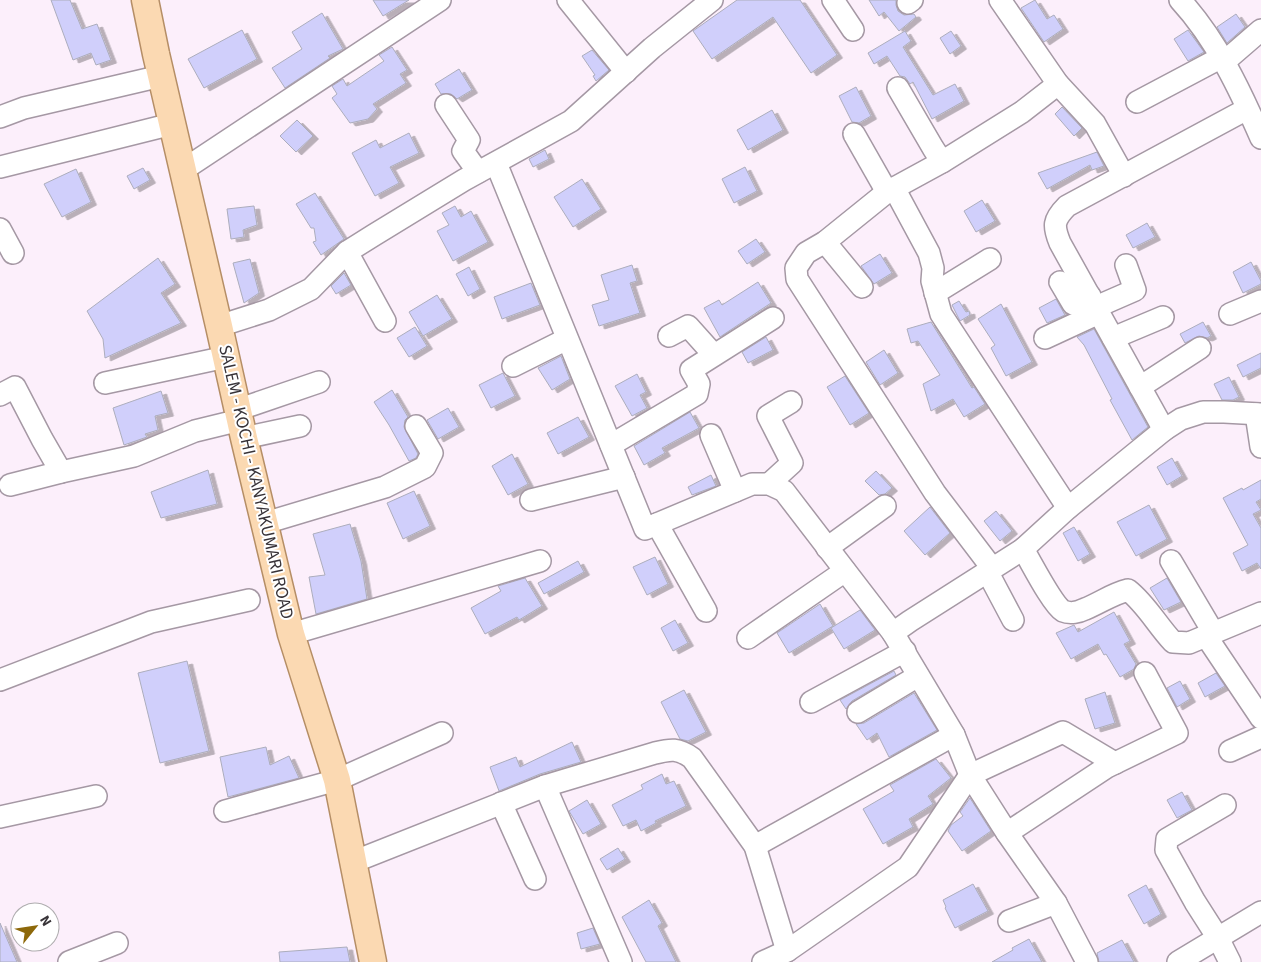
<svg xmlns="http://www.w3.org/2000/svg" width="1261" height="962" viewBox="0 0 1261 962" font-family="'Source Sans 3',sans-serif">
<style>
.building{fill:#d0cffb;stroke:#acadbc;filter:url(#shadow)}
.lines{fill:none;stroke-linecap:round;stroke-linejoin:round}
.minor-casing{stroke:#a598a4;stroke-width:24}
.major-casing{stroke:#b58e66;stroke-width:29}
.minor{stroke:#fff;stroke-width:21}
.major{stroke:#fbd9b2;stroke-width:26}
.labels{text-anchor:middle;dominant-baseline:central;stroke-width:4;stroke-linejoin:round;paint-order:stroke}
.street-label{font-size:18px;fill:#383338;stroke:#fff}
</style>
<defs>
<filter id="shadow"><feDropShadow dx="5.5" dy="3" stdDeviation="0" flood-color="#0004"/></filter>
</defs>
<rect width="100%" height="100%" fill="#fceffb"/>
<g class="building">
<polygon points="51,0 70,0 82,29 97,24 111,60 96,65 91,53 73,60"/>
<polygon points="373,0 409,0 383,16"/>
<polygon points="737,0 800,0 837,55 811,73 773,17 712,59 693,31"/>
<polygon points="869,0 896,0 896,5 898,11 904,15 914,14 916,17 899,31 884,12 879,16"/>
<polygon points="1035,0 1047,19 1054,15 1063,29 1044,42 1021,8"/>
<polygon points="322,13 343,49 328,56 330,58 285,88 272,68 302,49 292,32"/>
<polygon points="1236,14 1245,27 1227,43 1217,27"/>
<polygon points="242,30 257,59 204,88 188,59"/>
<polygon points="1188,30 1204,52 1188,61 1174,39"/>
<polygon points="905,31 911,41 903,47 933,95 955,84 964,101 932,119 913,82 910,84 905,77 900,76 887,56 874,64 868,53"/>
<polygon points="951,31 961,46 950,54 940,38"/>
<polygon points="392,47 407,70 400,74 406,83 373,104 377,109 368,119 350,123 332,98 337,94 332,86 343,79 347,86 384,61 379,55"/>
<polygon points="592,50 609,70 596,81 593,76 595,75 582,56"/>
<polygon points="459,69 472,90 457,99 451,94 441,94 435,84"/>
<polygon points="856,87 871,116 859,123 852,122 839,96"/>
<polygon points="1062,107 1082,128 1074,136 1055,114"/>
<polygon points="772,110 783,130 748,150 737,130"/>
<polygon points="297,120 313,136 296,152 280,136"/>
<polygon points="409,133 419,153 390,167 399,183 375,196 352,153 376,140 380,148"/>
<polygon points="545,150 549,159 533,167 529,159"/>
<polygon points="1097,152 1104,166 1092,170 1090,165 1047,189 1038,173"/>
<polygon points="745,167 757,191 734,203 722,179"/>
<polygon points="143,168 150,180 134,189 127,176"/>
<polygon points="76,169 91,202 62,217 44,184"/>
<polygon points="582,179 601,209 573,227 554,197"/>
<polygon points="315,193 344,239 321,255 313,242 316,241 314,228 311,228 296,204"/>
<polygon points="982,200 995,221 976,232 964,211"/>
<polygon points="254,206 257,225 243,230 244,237 231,239 227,209"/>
<polygon points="455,206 461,217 471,211 488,242 453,261 437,231 449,225 442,213"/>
<polygon points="1147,223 1155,237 1133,248 1126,235"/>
<polygon points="756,239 765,252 747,264 738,251"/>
<polygon points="880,254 892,273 874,284 861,266"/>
<polygon points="158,258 175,284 161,293 181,323 105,358 103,339 87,311"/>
<polygon points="250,259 259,293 244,303 233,263"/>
<polygon points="1251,262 1261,281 1261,284 1243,293 1233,272"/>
<polygon points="632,265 637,281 630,283 640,313 599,326 592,305 609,300 601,275"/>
<polygon points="469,267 480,289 468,296 456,274"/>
<polygon points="344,273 351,285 336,294 331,286"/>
<polygon points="758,282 771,303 720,337 704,308 719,300 722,305"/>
<polygon points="531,283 540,305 502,319 494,297"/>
<polygon points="437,295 452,319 423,336 409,312"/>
<polygon points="1056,299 1065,315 1047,323 1039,308"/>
<polygon points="959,301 966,312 969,311 970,315 960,321 952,305"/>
<polygon points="1001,304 1032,362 1006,376 991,348 995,345 978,319"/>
<polygon points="931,322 972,388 974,387 985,404 964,417 953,399 931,411 923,384 940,375 918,341 911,343 907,329"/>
<polygon points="1203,322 1211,336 1207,338 1199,336 1185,343 1180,334"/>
<polygon points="415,327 427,346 409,357 397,338"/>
<polygon points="1094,329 1148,427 1132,440 1110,400 1112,399 1084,345 1077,337"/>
<polygon points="766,337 773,350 748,363 742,352"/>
<polygon points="884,350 898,373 880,385 866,362"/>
<polygon points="1261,353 1261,368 1243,377 1237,365"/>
<polygon points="561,356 570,379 552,390 538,368"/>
<polygon points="503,373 515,396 491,408 479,385"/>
<polygon points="637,374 646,392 640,395 647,408 632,416 615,386"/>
<polygon points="845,376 869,413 850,425 827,387"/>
<polygon points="1229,377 1239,397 1233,400 1222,400 1214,384"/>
<polygon points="392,390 408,417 405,420 404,427 418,454 416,458 409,461 389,425 374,402"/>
<polygon points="161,391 168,413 155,416 158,430 145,434 147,437 124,445 113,408"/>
<polygon points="448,408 459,427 438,439 427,420"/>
<polygon points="690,412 699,428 662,448 665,453 644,465 634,446"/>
<polygon points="578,417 589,437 558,454 547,433"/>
<polygon points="512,454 528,484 508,495 492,466"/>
<polygon points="1172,458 1182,476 1167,485 1157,467"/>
<polygon points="208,470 217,504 161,518 151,492"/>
<polygon points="876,471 892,488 885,494 879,495 865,481"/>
<polygon points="711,475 716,486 692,495 688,487"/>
<polygon points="1261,480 1261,499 1256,502 1261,510 1253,514 1261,528 1261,569 1257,563 1242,571 1233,553 1248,545 1223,498 1242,488 1243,490"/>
<polygon points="414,491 430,526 403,539 387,503"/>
<polygon points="1149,505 1167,539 1136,556 1117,522"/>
<polygon points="930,507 950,533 925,555 904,531"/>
<polygon points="996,511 1012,531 1000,541 984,521"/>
<polygon points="350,524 361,561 367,599 316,614 309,577 325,575 313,534"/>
<polygon points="1074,527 1090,554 1078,561 1063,533"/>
<polygon points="655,557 668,584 647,595 633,567"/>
<polygon points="578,561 584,572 544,594 538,583"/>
<polygon points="525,578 542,606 519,620 517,617 485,634 471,608 501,591 498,586"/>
<polygon points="1167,578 1181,602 1164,610 1150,588"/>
<polygon points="820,604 833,626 789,653 777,633"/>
<polygon points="860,610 875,630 844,649 831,628"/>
<polygon points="1114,612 1130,641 1124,644 1136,664 1134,669 1120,677 1106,654 1104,655 1098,644 1071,659 1056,633 1074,625 1078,632"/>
<polygon points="675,620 688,643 673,651 661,628"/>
<polygon points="187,661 209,751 160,763 138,673"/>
<polygon points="894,671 896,675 852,701 846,709 840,700"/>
<polygon points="1216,673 1225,686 1205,697 1198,683"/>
<polygon points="1180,681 1190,699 1177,707 1167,688"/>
<polygon points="684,690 706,732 688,741 680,739 661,702"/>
<polygon points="1105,692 1115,723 1095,729 1085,699"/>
<polygon points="914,693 937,730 889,757 877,733 867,740 856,724 864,723"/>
<polygon points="572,742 581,762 540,774 499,791 490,767 516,757 520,767"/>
<polygon points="266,747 270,765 289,756 299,778 228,797 220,757"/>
<polygon points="936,759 951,778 928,796 933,804 909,819 913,827 883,844 863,809 894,791 890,785"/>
<polygon points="662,774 666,784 674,781 686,806 655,821 656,823 641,831 636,820 623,826 612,805 643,789 641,785"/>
<polygon points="1182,792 1192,810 1177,818 1167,800"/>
<polygon points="970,798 991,831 962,851 948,831 951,825 963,816 960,812"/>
<polygon points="587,800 601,824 583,834 569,811"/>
<polygon points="618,848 625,859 607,870 600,859"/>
<polygon points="973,884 988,911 955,928 945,908 946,907 943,900"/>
<polygon points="1146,885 1161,914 1144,924 1128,895"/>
<polygon points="649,900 662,923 658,926 676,962 646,962 622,917"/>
<polygon points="0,923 17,962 0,962"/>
<polygon points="593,928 600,944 581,949 577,933"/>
<polygon points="1029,939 1042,962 992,962 1013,950 1012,948"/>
<polygon points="1122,940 1134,962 1099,962 1097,953"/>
<polygon points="347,947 350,962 280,962 279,952"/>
</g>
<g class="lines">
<defs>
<g id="minor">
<polyline points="568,0 626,72"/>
<polyline points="833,0 853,30"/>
<polyline points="1000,0 1058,84 1095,124 1124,176"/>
<path d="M1180 0C1216 39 1240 90 1261 138"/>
<polyline points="908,3 912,0"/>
<polyline points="1224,62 1261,30"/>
<polyline points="898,88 933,148 942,162"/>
<polyline points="1137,102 1222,57"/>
<polyline points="446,105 469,140 463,151 478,172"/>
<polyline points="0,117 24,108 161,76"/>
<polyline points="854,134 887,192"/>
<polyline points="496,163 645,529 752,484 769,484 784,491 893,633"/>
<polyline points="0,167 172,124"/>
<polyline points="183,170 440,0"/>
<polyline points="894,188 929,253 933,268 932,281 941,314 1068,508"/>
<polyline points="0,229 13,253"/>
<polyline points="825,242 862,287"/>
<polyline points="347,252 385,321"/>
<polyline points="1060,282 1073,304 1090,296"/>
<polyline points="935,293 990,259"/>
<polyline points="1096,307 1135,290 1126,265"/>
<polyline points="1230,314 1261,301"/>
<polyline points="219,326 269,310 311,289 347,252 374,235 464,180 571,121 652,48 712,0"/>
<polyline points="669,336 688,326 714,355"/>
<polyline points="1045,338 1099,313"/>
<polyline points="1113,338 1163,317"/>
<polyline points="513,366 567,339"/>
<polyline points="105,383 226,357"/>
<polyline points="1140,387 1200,348"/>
<polyline points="0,395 15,387 42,439 61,472"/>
<polyline points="237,410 319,382"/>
<polyline points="1256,414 1261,447"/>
<path d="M1164 430 1060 243C1053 226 1053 220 1067 206L1247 109"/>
<polyline points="711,435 735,491"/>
<polyline points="244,438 300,426"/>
<polyline points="611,445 697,394 699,384 691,370 773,318"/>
<polyline points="769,484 792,463 768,416 791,402"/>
<polyline points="10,485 61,472 134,456 195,431 240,420"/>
<polyline points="531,500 624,477"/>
<polyline points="265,523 385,487 425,467 432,453 416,426"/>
<polyline points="657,524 706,611"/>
<polyline points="827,548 885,506"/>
<path d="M1023 549C1031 562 1052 604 1063 611 1070 614 1079 612 1085 609 1100 603 1112 594 1128 590 1146 604 1157 625 1173 642L1189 643 1261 613"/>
<polyline points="1171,561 1213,632"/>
<polyline points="992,568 935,493 797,279 796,268 806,253 825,242 887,192 942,162 1022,112 1058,84"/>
<polyline points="987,571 1013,620"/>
<polyline points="291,634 540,561"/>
<polyline points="1206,636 1261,718"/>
<polyline points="748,638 845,571"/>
<polyline points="0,680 151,622 249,600"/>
<polyline points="811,702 905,651"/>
<polyline points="858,712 918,676"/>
<polyline points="1230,751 1261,737"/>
<polyline points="545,786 621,962"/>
<polyline points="501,803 535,879"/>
<polyline points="1225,805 1167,839 1166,850 1195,902 1218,938 1230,962"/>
<polyline points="225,811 337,780 442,733"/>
<polyline points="0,817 96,796"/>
<polyline points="1007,833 1107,767 1177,733 1145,673"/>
<polyline points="755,846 954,735"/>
<path d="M353 862 545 786 655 753C671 749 678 748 692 758L755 846 787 951"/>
<polyline points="1009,921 1056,903"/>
<polyline points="69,962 117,943"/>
<polyline points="763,962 787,951 908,867 970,775 1063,732 1115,763"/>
<polyline points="1087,962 1056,903 1007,833 970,775 954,735 893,633 910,621 1023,549 1068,508 1164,430 1181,419 1203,412 1224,412 1261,414"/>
<polyline points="1178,962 1261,912"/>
</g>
<polyline id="major" points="145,0 156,54 219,326 244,438 291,634 337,780 373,962"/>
</defs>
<use href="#minor" class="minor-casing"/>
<use href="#major" class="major-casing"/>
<use href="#minor" class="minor"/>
<use href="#major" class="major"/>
</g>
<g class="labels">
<g class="street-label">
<text transform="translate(256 482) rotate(77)">SALEM - KOCHI - KANYAKUMARI ROAD</text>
</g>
</g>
<g transform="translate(35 927) rotate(60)"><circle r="24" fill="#ffffff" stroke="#afadaf"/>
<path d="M0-4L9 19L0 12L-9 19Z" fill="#8d680a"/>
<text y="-8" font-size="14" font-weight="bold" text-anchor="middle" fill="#383338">N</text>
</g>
</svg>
